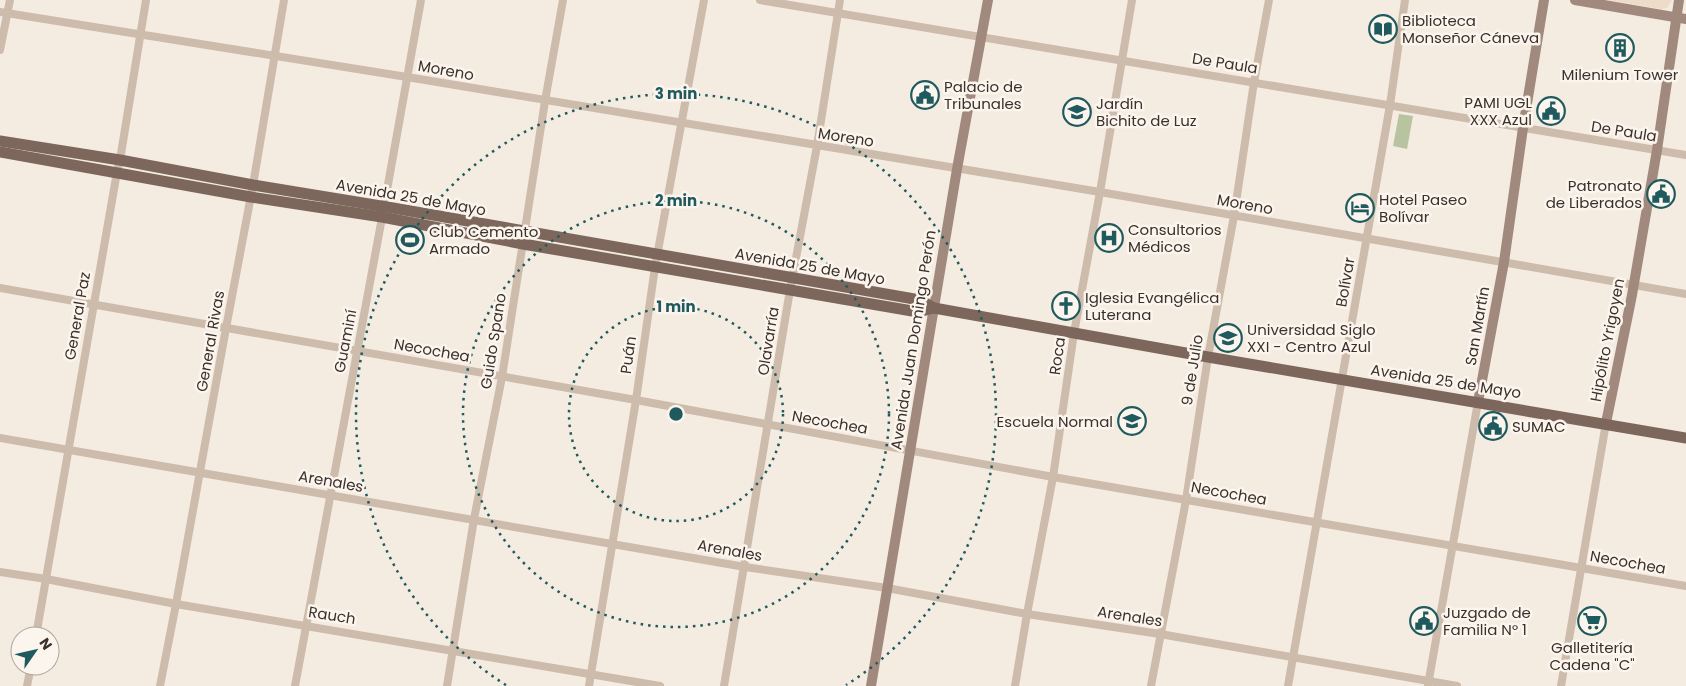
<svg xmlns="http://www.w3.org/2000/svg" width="1686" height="686" viewBox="0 0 1686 686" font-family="Poppins,sans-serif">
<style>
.green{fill:#b8c4a0}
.plaza{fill:#ecdcc8}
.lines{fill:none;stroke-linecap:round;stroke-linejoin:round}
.street{stroke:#cdbbac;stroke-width:8}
.secondary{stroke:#a18a7d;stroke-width:10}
.primary{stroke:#7d675c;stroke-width:11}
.ring{fill:none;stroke:#1f5a5e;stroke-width:2.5;stroke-dasharray:2.5 5}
.labels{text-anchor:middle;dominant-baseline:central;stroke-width:5;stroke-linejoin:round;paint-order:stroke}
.poi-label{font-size:15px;fill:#3b302b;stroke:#fbf5ee;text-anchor:start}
.street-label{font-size:15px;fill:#3b302b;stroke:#fbf5ee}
.centre{fill:#1f5a5e;stroke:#fbf5ee;stroke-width:2.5}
.ring-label{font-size:15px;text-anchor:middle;font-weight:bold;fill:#1f5a5e;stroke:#fbf5ee;stroke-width:5;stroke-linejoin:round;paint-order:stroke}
</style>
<rect width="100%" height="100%" fill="#f4ebe1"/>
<polygon class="green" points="1399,114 1413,116 1407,149 1393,146"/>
<polygon class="plaza" points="1608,0 1672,0 1667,8 1661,9"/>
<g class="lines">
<g class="street">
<polyline points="760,0 1686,155"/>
<polyline points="0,12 407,77 1100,192 1686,294"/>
<polyline points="0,50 10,0"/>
<polyline points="0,288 636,400 1053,477 1686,586"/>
<polyline points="0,438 745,567 887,588 1027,614 1160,634 1457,686"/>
<polyline points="0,572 46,579 176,604 660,686"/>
<polyline points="36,636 117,172 120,160 146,0"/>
<polyline points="1428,685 1478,402"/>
<polyline points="27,686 31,666"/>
<polyline points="160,686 176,604 226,328 253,185 284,0"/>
<polyline points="295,686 384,207 421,0"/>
<polyline points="447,686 474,519 502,377 545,101 563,0"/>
<polyline points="589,686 636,400 655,267 704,0"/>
<polyline points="724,686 790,290 817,146 840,0"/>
<polyline points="1015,686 1027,614 1053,477 1074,333 1100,192 1132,0"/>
<polyline points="1151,686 1186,500 1208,357 1234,216 1254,82 1269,0"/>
<polyline points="1288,686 1390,105 1405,0"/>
<polyline points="1561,686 1606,423"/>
</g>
<g class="secondary">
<polyline points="1575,0 1686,19"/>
<polyline points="1478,402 1504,262 1523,128 1544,0"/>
<polyline points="1606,423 1632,295 1657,150 1679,0"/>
<polyline points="871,686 957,169 988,0"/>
</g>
<g class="primary">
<polyline points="0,141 120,160 253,185 393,208 920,300 934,308 1208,357 1686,438"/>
<polyline points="0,152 251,197 382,217 523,244 918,312 934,308"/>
</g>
</g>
<g class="ring">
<circle cx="676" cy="414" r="107"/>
<circle cx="676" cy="414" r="213"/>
<path d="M506 685A320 320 0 1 1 846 685"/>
</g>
<defs>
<symbol id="library-ring" viewBox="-11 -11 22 22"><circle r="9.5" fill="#fbf5ee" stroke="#1f5a5e" stroke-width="1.5"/><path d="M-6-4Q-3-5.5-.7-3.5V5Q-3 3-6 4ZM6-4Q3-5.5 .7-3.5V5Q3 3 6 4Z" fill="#1f5a5e"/></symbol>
<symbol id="building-ring" viewBox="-11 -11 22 22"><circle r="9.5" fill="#fbf5ee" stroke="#1f5a5e" stroke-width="1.5"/><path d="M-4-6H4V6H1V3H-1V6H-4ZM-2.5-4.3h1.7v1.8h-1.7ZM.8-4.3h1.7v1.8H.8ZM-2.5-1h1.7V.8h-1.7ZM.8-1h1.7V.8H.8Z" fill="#1f5a5e"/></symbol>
<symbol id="civic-ring" viewBox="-11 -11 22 22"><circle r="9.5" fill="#fbf5ee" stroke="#1f5a5e" stroke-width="1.5"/><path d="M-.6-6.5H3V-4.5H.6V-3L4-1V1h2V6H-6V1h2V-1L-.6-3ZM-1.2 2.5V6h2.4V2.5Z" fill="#1f5a5e"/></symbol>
<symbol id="school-ring" viewBox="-11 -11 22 22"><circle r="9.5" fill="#fbf5ee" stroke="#1f5a5e" stroke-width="1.5"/><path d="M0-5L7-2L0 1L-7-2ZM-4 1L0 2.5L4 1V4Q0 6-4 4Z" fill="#1f5a5e"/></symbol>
<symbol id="hotel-ring" viewBox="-11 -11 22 22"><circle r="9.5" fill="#fbf5ee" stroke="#1f5a5e" stroke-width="1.5"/><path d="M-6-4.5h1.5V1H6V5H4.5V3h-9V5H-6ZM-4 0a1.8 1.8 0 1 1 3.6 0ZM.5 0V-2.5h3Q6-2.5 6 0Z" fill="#1f5a5e"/></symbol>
<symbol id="hospital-ring" viewBox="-11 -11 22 22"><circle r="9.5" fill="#fbf5ee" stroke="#1f5a5e" stroke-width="1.5"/><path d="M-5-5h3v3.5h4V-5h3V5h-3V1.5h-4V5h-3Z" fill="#1f5a5e"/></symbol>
<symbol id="stadium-ring" viewBox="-11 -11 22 22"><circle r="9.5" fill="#fbf5ee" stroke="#1f5a5e" stroke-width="1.5"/><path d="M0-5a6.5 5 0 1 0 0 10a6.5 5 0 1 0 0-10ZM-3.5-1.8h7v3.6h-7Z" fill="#1f5a5e"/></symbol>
<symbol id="church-ring" viewBox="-11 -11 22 22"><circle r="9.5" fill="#fbf5ee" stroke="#1f5a5e" stroke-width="1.5"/><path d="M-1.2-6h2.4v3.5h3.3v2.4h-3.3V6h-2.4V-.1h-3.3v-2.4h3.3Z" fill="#1f5a5e"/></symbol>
<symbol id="university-ring" viewBox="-11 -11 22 22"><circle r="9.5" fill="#fbf5ee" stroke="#1f5a5e" stroke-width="1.5"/><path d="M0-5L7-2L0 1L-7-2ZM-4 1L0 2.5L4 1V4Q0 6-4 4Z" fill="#1f5a5e"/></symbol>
<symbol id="supermarket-ring" viewBox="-11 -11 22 22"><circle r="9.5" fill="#fbf5ee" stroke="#1f5a5e" stroke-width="1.5"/><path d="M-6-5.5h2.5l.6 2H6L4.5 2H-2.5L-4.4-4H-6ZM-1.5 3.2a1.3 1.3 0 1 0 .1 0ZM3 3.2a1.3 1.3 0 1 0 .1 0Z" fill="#1f5a5e"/></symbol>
</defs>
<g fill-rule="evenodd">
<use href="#library-ring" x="1367" y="13" width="32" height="32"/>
<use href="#building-ring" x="1604" y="32" width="32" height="32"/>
<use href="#civic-ring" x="909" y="79" width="32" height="32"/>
<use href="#civic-ring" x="1535" y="95" width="32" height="32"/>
<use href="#school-ring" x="1061" y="96" width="32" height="32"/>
<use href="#civic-ring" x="1645" y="178" width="32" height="32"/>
<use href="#hotel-ring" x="1344" y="192" width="32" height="32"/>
<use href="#hospital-ring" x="1093" y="222" width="32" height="32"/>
<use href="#stadium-ring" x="394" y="224" width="32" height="32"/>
<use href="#church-ring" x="1050" y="290" width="32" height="32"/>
<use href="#university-ring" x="1212" y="322" width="32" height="32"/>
<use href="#school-ring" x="1116" y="405" width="32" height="32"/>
<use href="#civic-ring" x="1477" y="410" width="32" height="32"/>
<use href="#civic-ring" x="1408" y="605" width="32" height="32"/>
<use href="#supermarket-ring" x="1576" y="605" width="32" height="32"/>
</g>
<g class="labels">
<g class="poi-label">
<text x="1402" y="20">Biblioteca<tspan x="1402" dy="17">Monseñor Cáneva</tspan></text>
<text x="1620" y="74" text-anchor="middle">Milenium Tower</text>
<text x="944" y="86">Palacio de<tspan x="944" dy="17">Tribunales</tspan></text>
<text x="1532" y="102" text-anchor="end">PAMI UGL<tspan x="1532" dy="17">XXX Azul</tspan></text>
<text x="1096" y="103">Jardín<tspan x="1096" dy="17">Bichito de Luz</tspan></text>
<text x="1642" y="185" text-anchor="end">Patronato<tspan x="1642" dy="17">de Liberados</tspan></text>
<text x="1379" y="199">Hotel Paseo<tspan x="1379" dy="17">Bolívar</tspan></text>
<text x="1128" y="229">Consultorios<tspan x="1128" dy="17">Médicos</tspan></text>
<text x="429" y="231">Club Cemento<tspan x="429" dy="17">Armado</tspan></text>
<text x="1085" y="297">Iglesia Evangélica<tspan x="1085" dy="17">Luterana</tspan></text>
<text x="1247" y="329">Universidad Siglo<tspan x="1247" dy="17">XXI - Centro Azul</tspan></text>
<text x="1113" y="421" text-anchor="end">Escuela Normal</text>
<text x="1512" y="426">SUMAC</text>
<text x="1443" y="612">Juzgado de<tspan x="1443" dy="17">Familia N° 1</tspan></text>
<text x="1592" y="647" text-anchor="middle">Galletitería<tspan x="1592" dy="17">Cadena "C"</tspan></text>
</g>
<g class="street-label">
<text transform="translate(1225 63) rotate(9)">De Paula</text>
<text transform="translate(446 70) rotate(10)">Moreno</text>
<text transform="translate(1624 131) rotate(9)">De Paula</text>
<text transform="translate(846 137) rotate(9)">Moreno</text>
<text transform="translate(411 197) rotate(10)">Avenida 25 de Mayo</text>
<text transform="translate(1245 204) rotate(10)">Moreno</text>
<text transform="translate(810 266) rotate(10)">Avenida 25 de Mayo</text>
<text transform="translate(1345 282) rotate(-80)">Bolívar</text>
<text transform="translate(77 316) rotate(-80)">General Paz</text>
<text transform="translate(1477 326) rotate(-80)">San Martín</text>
<text transform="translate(913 340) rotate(-81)">Avenida Juan Domingo Perón</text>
<text transform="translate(1607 340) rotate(-79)">Hipólito Yrigoyen</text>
<text transform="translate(210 341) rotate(-80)">General Rivas</text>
<text transform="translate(345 341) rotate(-79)">Guaminí</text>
<text transform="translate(493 341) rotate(-81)">Guido Spano</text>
<text transform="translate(768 341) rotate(-81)">Olavarría</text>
<text transform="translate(432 350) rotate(10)">Necochea</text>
<text transform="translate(628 355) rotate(-82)">Puán</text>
<text transform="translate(1057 356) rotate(-82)">Roca</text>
<text transform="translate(1192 370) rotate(-81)">9 de Julio</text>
<text transform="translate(1446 381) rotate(9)">Avenida 25 de Mayo</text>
<text transform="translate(830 422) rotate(10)">Necochea</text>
<text transform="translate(331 481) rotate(10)">Arenales</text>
<text transform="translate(1229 493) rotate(10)">Necochea</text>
<text transform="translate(730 550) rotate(10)">Arenales</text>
<text transform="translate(1628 562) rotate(10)">Necochea</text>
<text transform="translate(332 615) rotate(9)">Rauch</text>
<text transform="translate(1130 616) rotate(9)">Arenales</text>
</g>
</g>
<circle cx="676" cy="414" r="8" class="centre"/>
<g class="ring-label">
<text x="676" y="99">3 min</text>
<text x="676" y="206">2 min</text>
<text x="676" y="312">1 min</text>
</g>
<g transform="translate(35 651) rotate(56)"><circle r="24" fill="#fbf5ee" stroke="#aea6a0"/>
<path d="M0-4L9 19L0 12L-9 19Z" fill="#1f5a5e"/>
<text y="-8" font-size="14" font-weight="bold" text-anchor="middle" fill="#3b302b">N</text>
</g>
</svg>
